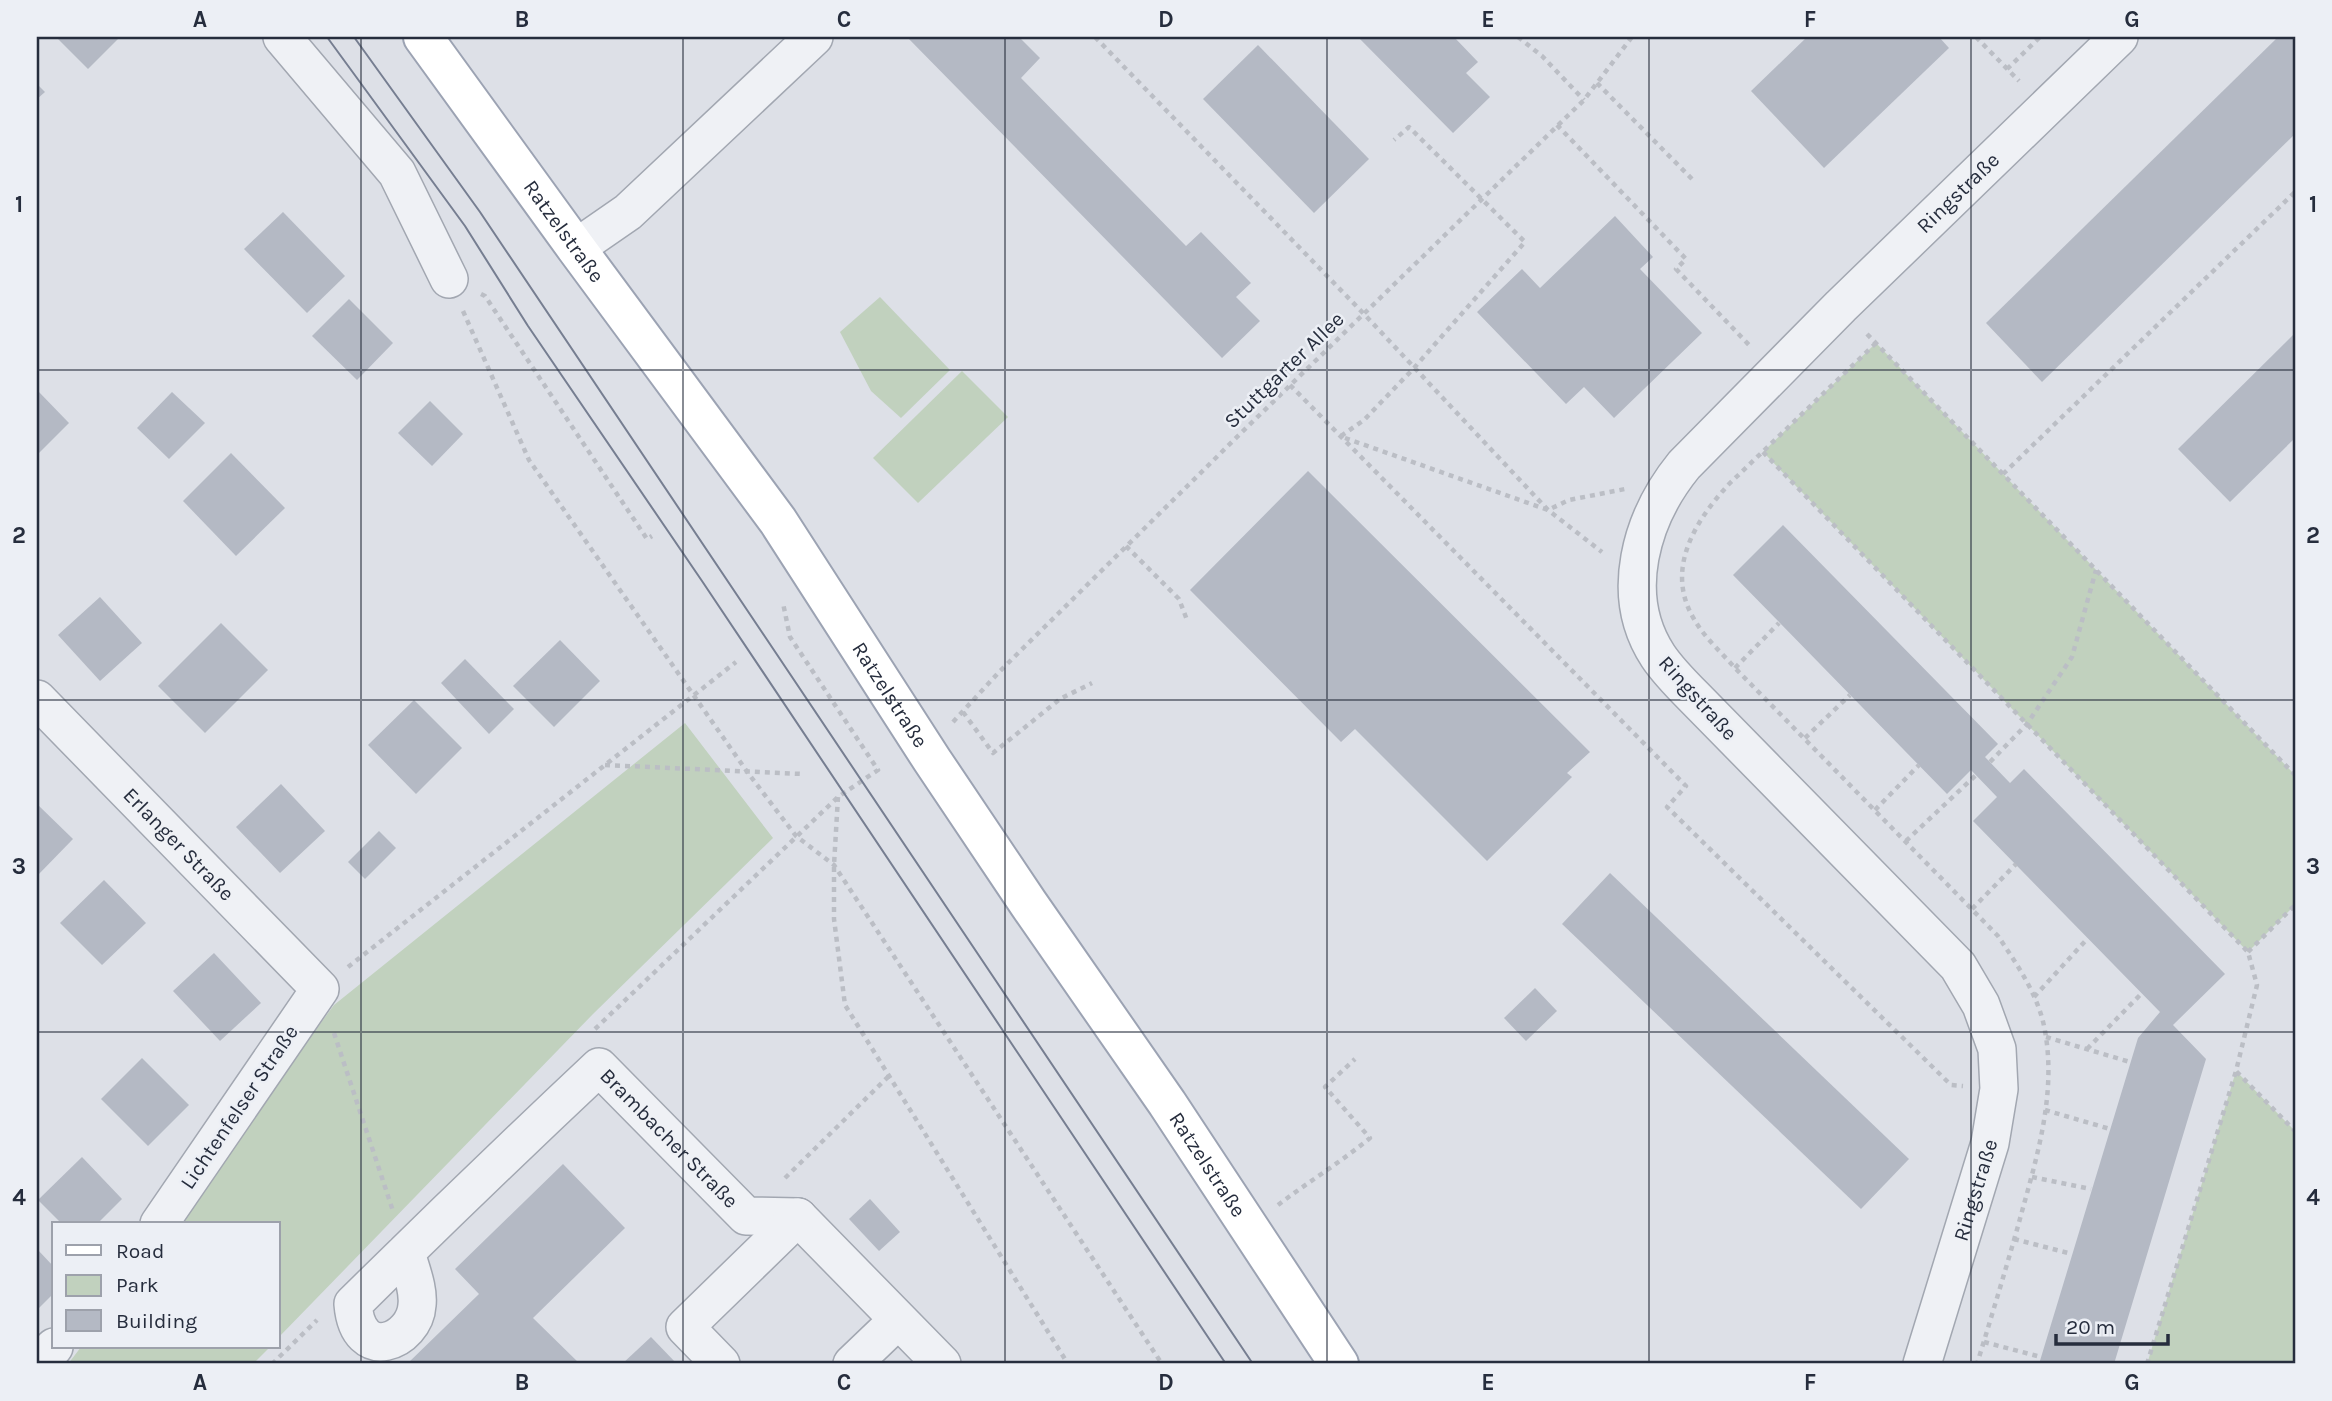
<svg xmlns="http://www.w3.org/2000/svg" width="2332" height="1401" viewBox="0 0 2332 1401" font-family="Karla,sans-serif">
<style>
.green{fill:#c1d1be}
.building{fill:#b4b9c4}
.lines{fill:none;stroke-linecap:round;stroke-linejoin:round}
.minor-casing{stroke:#a2a7b1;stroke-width:40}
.major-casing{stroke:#9ca3b3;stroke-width:42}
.path{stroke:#bbbec5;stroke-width:4.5;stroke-dasharray:5 5;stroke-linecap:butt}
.minor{stroke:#eff1f5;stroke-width:37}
.major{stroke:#fff;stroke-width:38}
.tram{stroke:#767e91;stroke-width:2}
.grid{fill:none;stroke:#262d3d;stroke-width:2;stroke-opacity:0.55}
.labels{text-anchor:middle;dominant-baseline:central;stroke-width:5;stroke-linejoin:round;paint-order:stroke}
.street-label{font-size:21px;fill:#262d3d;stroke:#eceff5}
.neatline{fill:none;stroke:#262d3d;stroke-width:2.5}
.grid-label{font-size:23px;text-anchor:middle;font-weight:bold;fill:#262d3d}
</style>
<rect width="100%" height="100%" fill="#dde0e7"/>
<g class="green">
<polygon points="880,297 950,370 901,418 871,391 840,332"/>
<polygon points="1876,343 2295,775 2295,905 2248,952 1763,452"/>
<polygon points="962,371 1008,417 918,503 873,458"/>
<polygon points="685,723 773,838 593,1014 278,1338 278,1224 172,1224 334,1005"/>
<polygon points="2236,1071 2295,1131 2295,1364 2147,1364"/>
<polygon points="81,1347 270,1347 253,1364 68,1364"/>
</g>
<g class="building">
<polygon points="56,37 120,37 88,69"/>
<polygon points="907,37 1019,37 1040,58 1021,78 1186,246 1201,232 1251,283 1236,297 1260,321 1222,358"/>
<polygon points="1358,37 1454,37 1478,62 1466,73 1490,97 1453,133"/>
<polygon points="1807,37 1939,37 1949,48 1824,168 1751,91"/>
<polygon points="2278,37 2295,37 2295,134 2042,382 1986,323"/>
<polygon points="1258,45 1369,159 1314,213 1203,99"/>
<polygon points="37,84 45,92 37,99"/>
<polygon points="283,212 345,276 307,313 244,249"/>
<polygon points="1615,216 1653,257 1640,269 1702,333 1614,418 1584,387 1566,404 1477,312 1522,269 1540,288"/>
<polygon points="349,299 393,343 357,380 312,336"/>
<polygon points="2295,333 2295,438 2230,502 2178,449"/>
<polygon points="37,390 69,423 37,455"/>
<polygon points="172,392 205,423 169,459 137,428"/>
<polygon points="430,401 463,434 432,466 398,433"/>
<polygon points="231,453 285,508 236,556 183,501"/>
<polygon points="1308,471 1590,752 1567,773 1572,777 1487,861 1355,729 1341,742 1190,590"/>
<polygon points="1783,525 1998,744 1985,757 2010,783 2024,769 2225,974 2173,1025 2206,1059 2114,1364 2039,1364 2138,1038 2160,1012 1973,821 1997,797 1971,770 1947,794 1733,575"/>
<polygon points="100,597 142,643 100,681 58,635"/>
<polygon points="221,623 268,670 205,733 158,686"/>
<polygon points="560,640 600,681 554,727 513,686"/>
<polygon points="465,659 514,709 489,734 441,683"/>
<polygon points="414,700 462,748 416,794 368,745"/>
<polygon points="281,784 325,831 280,873 236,827"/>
<polygon points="37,804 73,839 37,876"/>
<polygon points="379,831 396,848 365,879 348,862"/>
<polygon points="1610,873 1909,1159 1861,1209 1562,924"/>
<polygon points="104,880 146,923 102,965 60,923"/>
<polygon points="214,953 261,1003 220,1041 173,991"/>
<polygon points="1535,988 1557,1011 1526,1041 1504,1018"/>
<polygon points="142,1058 189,1105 148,1146 101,1099"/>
<polygon points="82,1157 122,1199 97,1224 62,1224 38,1200"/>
<polygon points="563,1164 625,1228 533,1318 580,1364 407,1364 479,1294 455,1269"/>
<polygon points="870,1199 900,1232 879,1251 849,1219"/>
<polygon points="37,1249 54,1267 54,1293 37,1310"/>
<polygon points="651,1337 677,1364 622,1364"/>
</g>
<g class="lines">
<defs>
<g id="minor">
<polyline points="282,37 397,173 449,279"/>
<polyline points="576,248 628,212 814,37"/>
<path id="s1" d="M37 699 320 989 159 1224"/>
<path id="s2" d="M406 1252C410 1268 419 1288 417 1305 415 1341 358 1366 353 1304 434 1224 516 1145 599 1067L746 1216 798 1217 942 1364"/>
<polyline points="39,1364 54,1347"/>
<polyline points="721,1364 685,1327 798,1217"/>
<polyline points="852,1364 898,1320"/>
<path id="s3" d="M1922 1364 1990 1143 1999 1089 1997 1049 1981 1005 1958 966 1694 697C1681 684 1668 671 1658 656 1618 595 1641 518 1684 465L1841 306 2119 37"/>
</g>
<g id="major">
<path id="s4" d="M423 37 576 248 778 521 932 760 1028 903 1167 1103 1339 1364"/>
</g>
</defs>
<use href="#minor" class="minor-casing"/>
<use href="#major" class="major-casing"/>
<g class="path">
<polyline points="1095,37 1364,314 1548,510 1602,552"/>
<polyline points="1518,37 1542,56 1584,100"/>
<polyline points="1976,37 2019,81"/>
<polyline points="2007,69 2040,37"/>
<polyline points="1597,83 1692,179"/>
<polyline points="1557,125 1686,259 1676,269 1751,347"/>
<polyline points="481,294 485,296 647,539 652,536"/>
<polyline points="463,311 529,460 748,773 796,836 834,865 1162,1364"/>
<polyline points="1867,334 2295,775"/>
<path d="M1876 343 1729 484C1696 520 1664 569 1694 619 1704 637 1721 652 1735 668L1998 936C2018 966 2039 996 2045 1031 2057 1097 2035 1163 2018 1226 2005 1272 1991 1318 1977 1364"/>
<polyline points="1290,385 1686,786 1667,807 1951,1085 1963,1086"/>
<polyline points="1341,436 1364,420 1414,368 1525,242 1409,127 1394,140"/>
<polyline points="1345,438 1548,510 1569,500 1625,489"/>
<polyline points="1763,452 2248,952 2257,985 2236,1071 2295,1131"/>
<polyline points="2003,474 2295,192"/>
<polyline points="1126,546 1179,599 1187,620"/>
<polyline points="1735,668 1779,623"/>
<polyline points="963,712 993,753 1060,699 1092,683"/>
<polyline points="953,722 1000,671 1240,434 1584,100 1632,37"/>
<polyline points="1805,738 1850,695"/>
<polyline points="1990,762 2027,724 2072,657 2096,570"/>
<polyline points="605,765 803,774"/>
<polyline points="838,797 834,865 834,919 845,1005 1068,1364"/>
<polyline points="1875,810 1919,765"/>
<polyline points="1906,841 1976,775"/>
<polyline points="1972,909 2016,864"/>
<polyline points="2248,952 2295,905"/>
<polyline points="348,967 736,662"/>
<polyline points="2034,997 2088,938"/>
<polyline points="595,1029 838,797 878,770 790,637 783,603"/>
<polyline points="334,1033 393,1211"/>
<polyline points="2046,1037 2130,1062"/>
<polyline points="2087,1049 2142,993"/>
<polyline points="2045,1110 2110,1129"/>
<polyline points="2032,1177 2091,1189"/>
<polyline points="785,1178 889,1076"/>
<path d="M1278 1205C1308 1182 1341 1162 1370 1138L1325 1087 1355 1059"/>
<polyline points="2014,1239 2072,1254"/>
<polyline points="1984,1342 2041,1357"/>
<polyline points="272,1364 317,1320"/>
<polyline points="2147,1364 2236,1071"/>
</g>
<use href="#minor" class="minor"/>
<use href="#major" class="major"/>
<g class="tram">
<polyline points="327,37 465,226 528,326 702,581 1226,1364"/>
<polyline points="354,37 480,212 1253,1364"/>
</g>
</g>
<path class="grid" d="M361 37V1364M683 37V1364M1005 37V1364M1327 37V1364M1649 37V1364M1971 37V1364M37 370H2295M37 700H2295M37 1032H2295"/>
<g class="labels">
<g class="street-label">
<text stroke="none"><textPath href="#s3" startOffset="1442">Ringstraße</textPath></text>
<text stroke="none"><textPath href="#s4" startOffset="240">Ratzelstraße</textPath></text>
<text transform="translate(1284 370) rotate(-44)">Stuttgarter Allee</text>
<text stroke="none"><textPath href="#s4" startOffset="807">Ratzelstraße</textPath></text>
<text transform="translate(1698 698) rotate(48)">Ringstraße</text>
<text stroke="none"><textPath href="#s1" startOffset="203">Erlanger Straße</textPath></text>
<text transform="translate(239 1107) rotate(-56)">Lichtenfelser Straße</text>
<text stroke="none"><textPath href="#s2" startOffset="604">Brambacher Straße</textPath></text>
<text stroke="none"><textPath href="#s4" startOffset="1374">Ratzelstraße</textPath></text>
<text stroke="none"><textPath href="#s3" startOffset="182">Ringstraße</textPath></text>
</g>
</g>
<rect width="2332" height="1401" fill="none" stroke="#eceff5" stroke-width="77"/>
<rect x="52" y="1222" width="228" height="126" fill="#eceff5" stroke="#9da1ab" stroke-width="2"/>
<rect x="66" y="1245" width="35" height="10" fill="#ffffff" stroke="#9da1ab" stroke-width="2"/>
<text x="116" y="1258" font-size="21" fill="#262d3d">Road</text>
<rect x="66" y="1275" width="35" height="21" fill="#c1d1be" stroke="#9da1ab" stroke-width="2"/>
<text x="116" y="1292" font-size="21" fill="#262d3d">Park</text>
<rect x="66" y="1310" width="35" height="21" fill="#b4b9c4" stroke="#9da1ab" stroke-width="2"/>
<text x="116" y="1328" font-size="21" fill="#262d3d">Building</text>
<path d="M2056 1334v10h112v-10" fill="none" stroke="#262d3d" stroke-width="3.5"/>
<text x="2066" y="1334" font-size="21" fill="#262d3d" stroke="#eceff5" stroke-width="5" paint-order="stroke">20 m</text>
<rect x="38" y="38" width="2256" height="1324" class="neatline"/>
<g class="grid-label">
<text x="200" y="27">A</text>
<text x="522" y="27">B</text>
<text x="844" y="27">C</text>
<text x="1166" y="27">D</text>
<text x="1488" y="27">E</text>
<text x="1810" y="27">F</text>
<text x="2132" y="27">G</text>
<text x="19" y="212">1</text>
<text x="2313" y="212">1</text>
<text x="19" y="543">2</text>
<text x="2313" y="543">2</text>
<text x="19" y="874">3</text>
<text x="2313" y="874">3</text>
<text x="19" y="1205">4</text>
<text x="2313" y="1205">4</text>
<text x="200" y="1390">A</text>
<text x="522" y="1390">B</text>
<text x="844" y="1390">C</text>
<text x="1166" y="1390">D</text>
<text x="1488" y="1390">E</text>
<text x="1810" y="1390">F</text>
<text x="2132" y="1390">G</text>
</g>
</svg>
